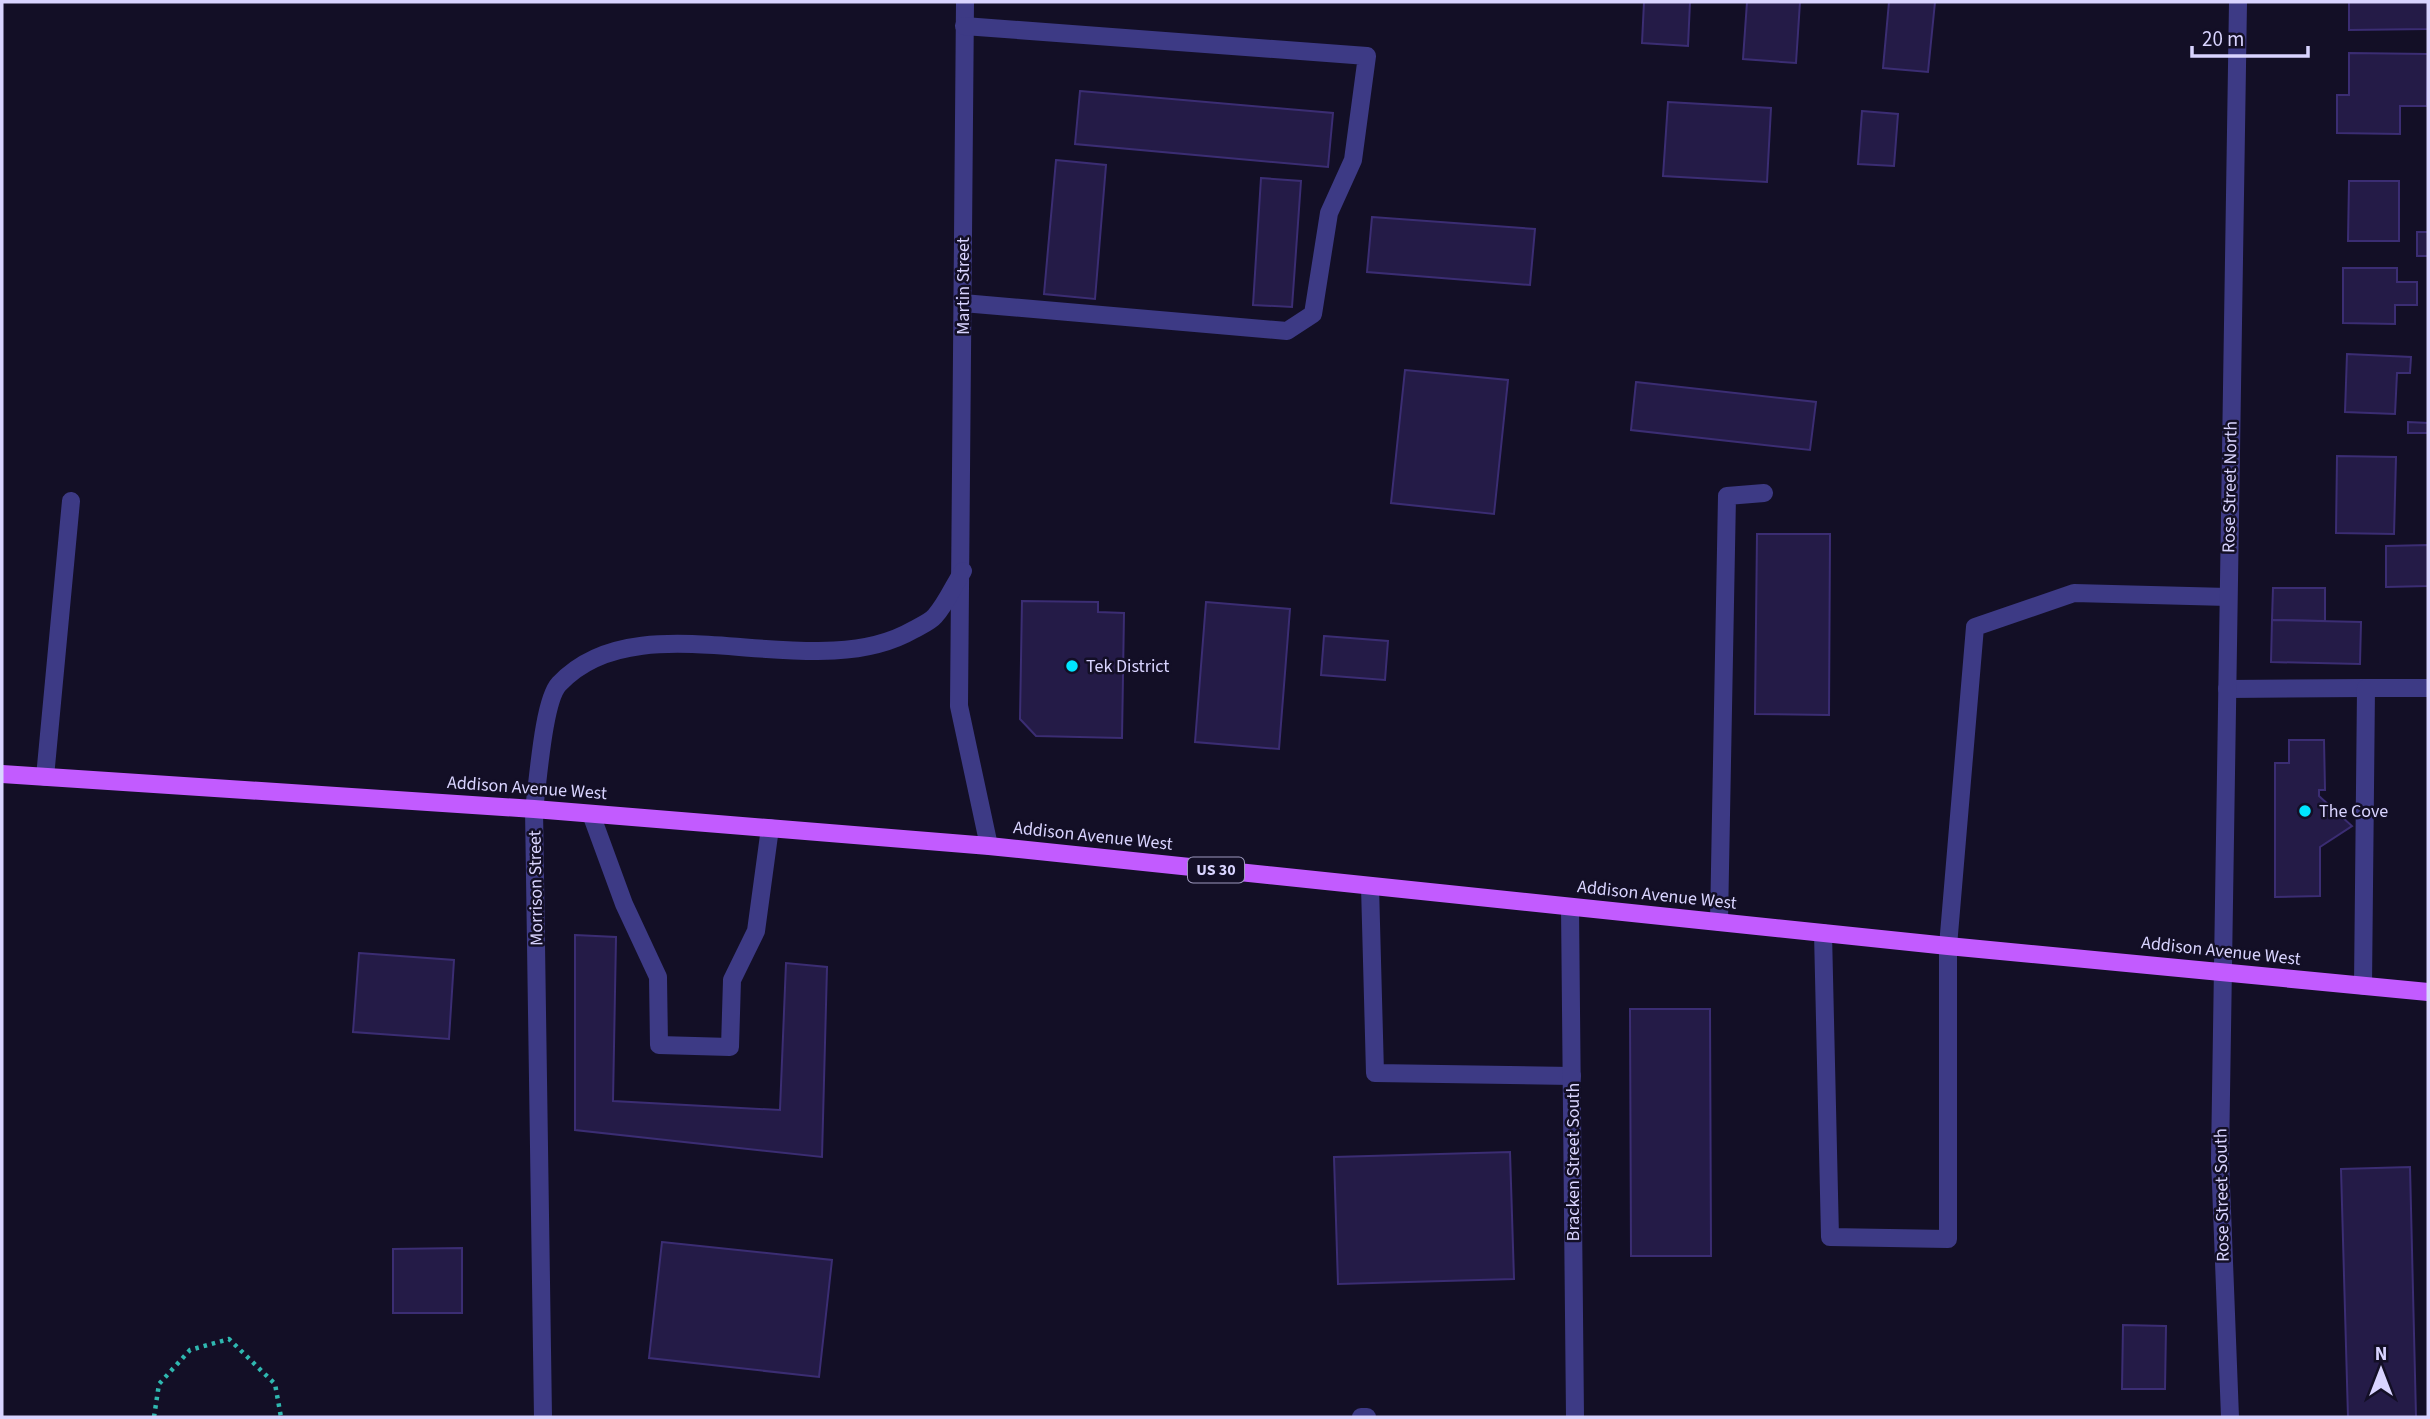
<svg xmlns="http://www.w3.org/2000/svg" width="2430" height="1419" viewBox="0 0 2430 1419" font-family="'Source Sans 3',sans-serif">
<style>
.building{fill:#241b47;stroke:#3b2d73;stroke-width:2}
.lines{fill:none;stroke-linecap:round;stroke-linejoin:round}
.path{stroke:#2fb8b0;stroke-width:4.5;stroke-dasharray:3.5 5;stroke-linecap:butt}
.minor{stroke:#3d3a85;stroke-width:18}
.major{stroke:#c25bff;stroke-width:18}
.poi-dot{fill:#00e5ff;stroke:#130f26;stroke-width:2.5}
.labels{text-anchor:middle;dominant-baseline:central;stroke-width:5;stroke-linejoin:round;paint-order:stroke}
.shield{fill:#130f26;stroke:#9e99be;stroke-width:2}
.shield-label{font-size:16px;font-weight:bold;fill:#d9d4ff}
.street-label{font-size:18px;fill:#d9d4ff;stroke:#130f26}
.poi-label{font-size:18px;fill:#d9d4ff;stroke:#130f26;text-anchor:start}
</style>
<rect width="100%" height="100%" fill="#130f26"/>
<g class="building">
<polygon points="1644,2 1690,2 1688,46 1642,43"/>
<polygon points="1747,2 1800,2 1796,63 1743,59"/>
<polygon points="1889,2 1935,2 1928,72 1883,68"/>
<polygon points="2349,2 2428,2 2428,29 2349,30"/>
<polygon points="2349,53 2428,54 2427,106 2400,106 2400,134 2337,133 2337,95 2349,95"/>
<polygon points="1080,91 1333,113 1328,167 1075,144"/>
<polygon points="1668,102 1771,108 1767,182 1663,176"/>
<polygon points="1862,111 1898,114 1894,166 1858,164"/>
<polygon points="1056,160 1106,165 1095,299 1044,294"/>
<polygon points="1261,178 1301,181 1292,307 1253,305"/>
<polygon points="2349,181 2399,181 2399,241 2348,241"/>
<polygon points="1372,217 1535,229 1530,285 1367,272"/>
<rect x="2417" y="232" width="11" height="24"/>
<polygon points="2343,268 2397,268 2397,282 2417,282 2417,305 2395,305 2395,324 2343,323"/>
<polygon points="2347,354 2411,357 2410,373 2397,373 2395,414 2345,412"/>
<polygon points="1405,370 1508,380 1494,514 1391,503"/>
<polygon points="1636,382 1816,402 1810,450 1631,430"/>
<polygon points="2408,422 2428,423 2428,433 2408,433"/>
<polygon points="2337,456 2396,457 2394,534 2336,533"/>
<polygon points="1757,534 1830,534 1829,715 1755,714"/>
<polygon points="2428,545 2428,586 2386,587 2386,546"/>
<polygon points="2273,588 2325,588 2325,621 2272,620"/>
<polygon points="1022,601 1098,602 1098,612 1124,613 1122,738 1036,736 1020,719"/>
<polygon points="1206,602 1290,609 1279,749 1195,742"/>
<polygon points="2272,620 2361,622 2360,664 2271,662"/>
<polygon points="1324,636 1388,641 1385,680 1321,675"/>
<polygon points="2289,740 2324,740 2325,790 2319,790 2319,796 2352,826 2320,847 2320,896 2275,897 2275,763 2289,763"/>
<polygon points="575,935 616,937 613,1101 780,1110 786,963 827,967 822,1157 575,1130"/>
<polygon points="359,953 454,960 449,1039 353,1032"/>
<polygon points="1630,1009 1710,1009 1711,1256 1631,1256"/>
<polygon points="1510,1152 1514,1279 1338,1284 1334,1157"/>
<polygon points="2410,1167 2416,1417 2348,1417 2341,1169"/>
<polygon points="662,1242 832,1260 819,1377 649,1358"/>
<polygon points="462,1248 462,1313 393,1313 393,1249"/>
<polygon points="2123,1325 2166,1326 2165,1389 2122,1389"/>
</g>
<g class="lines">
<polyline class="path" points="154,1417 159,1384 190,1350 229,1339 275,1384 281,1417"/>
<g class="minor">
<polyline points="965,2 959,706 989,846"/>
<polyline points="963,303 1287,331 1313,314 1329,213 1353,160 1367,56 964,26"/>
<polyline points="2227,689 2366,688"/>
<polyline points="45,777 71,501"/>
<polyline points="591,814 624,904 658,977 659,1045 730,1047 732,980 756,931 770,828"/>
<polyline points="1370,886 1375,1073 1572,1076"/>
<polyline points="1570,907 1575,1417"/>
<polyline points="1719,922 1727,496 1764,493"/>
<polyline points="1823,933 1830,1237 1948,1239 1948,946 1975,627 2074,593 2228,597"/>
<polyline points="2363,986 2366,688 2428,688"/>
<path d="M543 1417 534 809C538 784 543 701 559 684 641 596 811 689 913 630 920 626 930 622 935 616 946 604 954 585 963 571"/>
<polyline points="1361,1417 1367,1417"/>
<polyline points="2230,1417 2220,1159 2238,2"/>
</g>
<polyline class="major" points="2,774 534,809 989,846 1948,946 2428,992"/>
</g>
<g class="poi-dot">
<circle cx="1072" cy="666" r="7"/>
<circle cx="2305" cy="811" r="7"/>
</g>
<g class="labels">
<rect class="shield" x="1188" y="857.5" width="56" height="25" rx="5"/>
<g class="shield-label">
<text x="1216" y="870">US 30</text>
</g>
<g class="street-label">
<text transform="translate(963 286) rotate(-90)">Martin Street</text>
<text transform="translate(2230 487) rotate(-89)">Rose Street North</text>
<text transform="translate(527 788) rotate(4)">Addison Avenue West</text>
<text transform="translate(1093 836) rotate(6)">Addison Avenue West</text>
<text transform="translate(536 888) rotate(-91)">Morrison Street</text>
<text transform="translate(1657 895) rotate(6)">Addison Avenue West</text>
<text transform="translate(2221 951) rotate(6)">Addison Avenue West</text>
<text transform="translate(1573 1162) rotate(-90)">Bracken Street South</text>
<text transform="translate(2222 1195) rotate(-91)">Rose Street South</text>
</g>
<g class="poi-label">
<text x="1086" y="666">Tek District</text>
<text x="2319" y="811">The Cove</text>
</g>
</g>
<rect width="2430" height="1419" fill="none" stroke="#d9d4ff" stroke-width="7"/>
<g transform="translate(2381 1370)" stroke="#130f26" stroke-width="5" paint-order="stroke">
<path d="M0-5L12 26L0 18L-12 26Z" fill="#d9d4ff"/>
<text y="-10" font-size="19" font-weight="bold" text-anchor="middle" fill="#d9d4ff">N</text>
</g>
<path d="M2192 46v10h116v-10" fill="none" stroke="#d9d4ff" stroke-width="3.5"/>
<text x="2202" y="46" font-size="21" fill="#d9d4ff" stroke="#130f26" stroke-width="5" paint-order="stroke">20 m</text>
</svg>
